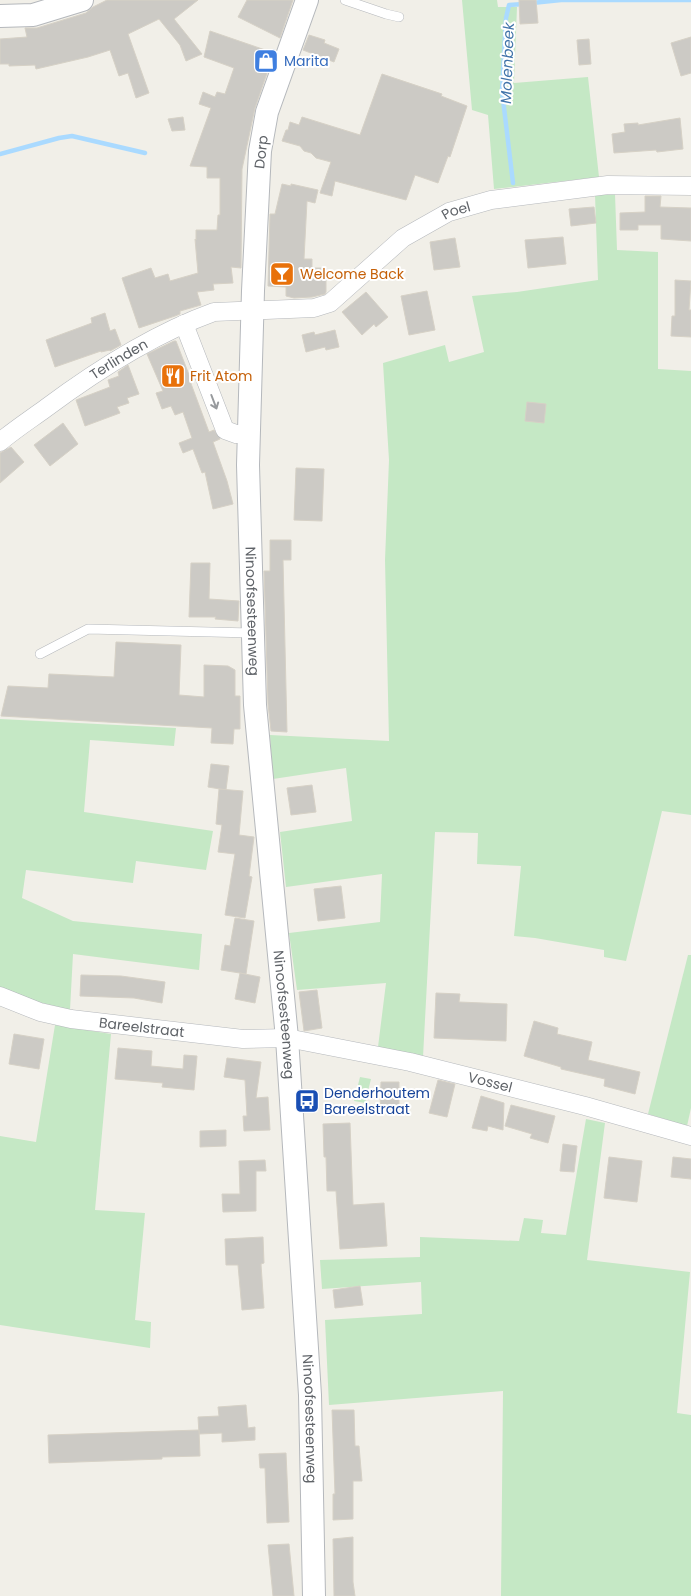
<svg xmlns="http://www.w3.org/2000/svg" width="691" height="1596" viewBox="0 0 691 1596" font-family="Poppins,sans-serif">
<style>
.green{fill:#c5e8c5}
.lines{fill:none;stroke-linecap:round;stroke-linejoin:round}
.stream{stroke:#aadaff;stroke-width:4.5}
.building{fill:#cccac5;stroke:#d6d1c6}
.service-casing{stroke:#b5b8bc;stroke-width:10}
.minor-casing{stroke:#b5b8bc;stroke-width:19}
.tertiary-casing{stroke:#b5b8bc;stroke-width:24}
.service{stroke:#fff;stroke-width:9}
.minor{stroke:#fff;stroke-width:18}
.tertiary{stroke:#fff;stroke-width:22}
.oneway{stroke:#979a9d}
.labels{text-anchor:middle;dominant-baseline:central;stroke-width:4;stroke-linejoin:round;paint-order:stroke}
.shop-label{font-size:14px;fill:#366cbe;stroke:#fff;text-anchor:start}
.street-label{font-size:14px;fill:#5f6368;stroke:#fff}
.food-label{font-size:14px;fill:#c56008;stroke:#fff;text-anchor:start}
.transit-label{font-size:14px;fill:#164399;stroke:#fff;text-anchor:start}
.water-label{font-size:15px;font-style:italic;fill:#4174aa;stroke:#fff}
</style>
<rect width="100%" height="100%" fill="#f1efe8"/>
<g class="green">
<polygon points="462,0 497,0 498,7 517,7 514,83 588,77 599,177 494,189 488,115 472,110"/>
<polygon points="615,194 617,250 658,252 658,369 691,371 691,815 662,811 626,961 604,957 604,950 535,938 514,936 521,866 477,864 478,833 435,832 423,1057 378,1047 386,983 297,990 289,933 380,922 382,874 286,887 280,832 352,821 346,768 273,779 270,735 389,741 385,560 389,460 383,363 445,345 449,362 484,352 472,296 517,292 598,280 595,195"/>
<polygon points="0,719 176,728 174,746 90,740 84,812 213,831 206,870 136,861 133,883 26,870 22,898 73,921 202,934 199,970 73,954 70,1010 14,996 0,990"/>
<polygon points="688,955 691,955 691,1108 687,1126 648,1114"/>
<polygon points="55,1025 111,1034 95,1210 145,1213 135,1320 151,1322 150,1348 0,1325 0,1136 36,1142"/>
<polygon points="360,1077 371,1079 365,1103 354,1101"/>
<polygon points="586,1119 605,1123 587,1260 690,1272 677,1413 691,1415 691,1596 501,1596 503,1391 329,1405 325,1320 422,1314 421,1282 322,1289 320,1260 420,1257 420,1237 519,1241 524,1218 543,1220 541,1233 566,1235"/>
</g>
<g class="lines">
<g class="stream">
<polyline points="532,3 561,0 691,0"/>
<polyline points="0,154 59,138 72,136 145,153"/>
<polyline points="513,183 502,91 506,18 509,5 524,4"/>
</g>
</g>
<g class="building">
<polygon points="107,0 198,0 174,19 202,54 186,61 180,45 159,19 128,34 149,93 136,98 128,73 119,76 110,50 88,57 36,69 35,65 9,66 9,64 0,64 0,39 27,37 25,28 37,28 86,13 93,7"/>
<polygon points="247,0 293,0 280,38 238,17"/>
<polygon points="519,0 536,0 538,23 520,24"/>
<polygon points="210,31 274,53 255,108 242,169 241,268 231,267 233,283 213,284 214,290 197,292 201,305 180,311 180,314 175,316 139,328 122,278 151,268 155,278 168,274 170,281 198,273 195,239 196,240 196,230 217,230 218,215 220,215 220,178 207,178 207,167 190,166 211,108 199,104 203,92 215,97 217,92 225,94 234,68 204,57"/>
<polygon points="309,35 325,40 324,43 339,49 334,62 303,50"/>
<polygon points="691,37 691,73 681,76 671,43"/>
<polygon points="589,39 591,64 579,65 577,40"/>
<polygon points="382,74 442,94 441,96 467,106 450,157 448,156 438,183 415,175 406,200 335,181 332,196 320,193 331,162 316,158 311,153 304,151 300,146 282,141 286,130 288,130 290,122 299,125 302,117 360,135"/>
<polygon points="183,117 185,130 172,131 168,119"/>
<polygon points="680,118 683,149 657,152 656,150 614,153 612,134 625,132 624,124 638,123 638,125"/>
<polygon points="282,184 291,186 291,184 318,190 315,203 307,201 304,259 312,259 312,268 326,268 326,292 325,294 312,297 294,298 286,296 286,287 268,286 270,214 275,214"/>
<polygon points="645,196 661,196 660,207 691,208 691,241 661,239 661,225 638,225 638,230 620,230 620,213 645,212"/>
<polygon points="594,207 596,223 571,226 569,209"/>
<polygon points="563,237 566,264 528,268 525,240"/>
<polygon points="455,238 460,267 434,270 430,242"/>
<polygon points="675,280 691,281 689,310 691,310 691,337 671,336 672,316 675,316"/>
<polygon points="427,291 435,330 409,335 401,296"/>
<polygon points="366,292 388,317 376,327 374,324 362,335 342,312"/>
<polygon points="105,313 110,331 115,329 121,345 110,351 110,350 101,352 101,351 55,367 46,340 92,323 91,318"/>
<polygon points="335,330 339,347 326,350 325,347 306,352 302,335 314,332 315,335"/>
<polygon points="174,341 176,341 191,380 190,381 209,432 214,430 220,439 213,442 227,481 233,504 213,509 205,472 202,473 193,449 183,453 179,443 192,438 183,412 175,415 171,406 162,409 156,393 163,391 147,354"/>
<polygon points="128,365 139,394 127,398 129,403 117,407 120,413 85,426 76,400 110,387 108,380 119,376 118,372"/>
<polygon points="527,402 546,404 544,423 525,421"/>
<polygon points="63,423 78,444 50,466 34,445"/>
<polygon points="11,447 24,462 0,483 0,453"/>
<polygon points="296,468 324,469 322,521 294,520"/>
<polygon points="270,540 291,540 291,560 283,560 287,732 271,731 268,704 264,571 270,571"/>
<polygon points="191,563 210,563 209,599 239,601 238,621 215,619 216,617 189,617"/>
<polygon points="116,642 181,645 179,695 204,697 204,665 228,666 235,670 235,696 240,696 240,729 234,729 233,744 211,743 212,728 1,716 8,686 48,688 49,674 114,677"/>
<polygon points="211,764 229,766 226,790 208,787"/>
<polygon points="312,785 316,812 291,815 287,788"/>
<polygon points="219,789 243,791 239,835 254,837 249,876 252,877 245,918 225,915 235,854 218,852 222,825 216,824"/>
<polygon points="341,886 345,918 318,921 314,889"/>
<polygon points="235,918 254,921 246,974 221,970 225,945 230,946"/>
<polygon points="240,973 260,977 255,1003 235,999"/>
<polygon points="81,975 121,976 165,982 162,1003 134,998 80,996"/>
<polygon points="317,990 322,1028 304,1031 299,992"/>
<polygon points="436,993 460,994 459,1002 507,1004 506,1041 434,1038"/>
<polygon points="534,1021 558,1028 557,1034 592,1042 588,1060 640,1072 635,1094 604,1086 605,1079 561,1069 561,1067 524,1056"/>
<polygon points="14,1034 44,1039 39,1069 9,1064"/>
<polygon points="118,1048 152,1051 151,1066 183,1069 184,1055 197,1056 194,1090 162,1087 163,1083 115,1079"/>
<polygon points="227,1058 261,1062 256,1098 268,1097 270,1130 244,1131 243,1116 247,1116 245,1080 224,1077"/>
<polygon points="438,1080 455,1084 447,1117 429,1113"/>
<polygon points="381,1082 399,1082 399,1110 380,1109"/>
<polygon points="481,1096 504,1103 503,1130 488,1126 487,1131 472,1128"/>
<polygon points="511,1105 555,1116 548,1143 530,1138 532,1134 505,1126"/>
<polygon points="350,1123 353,1205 384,1203 387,1246 340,1249 336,1191 327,1191 326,1157 324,1157 323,1124"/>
<polygon points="226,1130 226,1146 200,1147 200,1131"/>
<polygon points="563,1144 577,1146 574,1172 560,1171"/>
<polygon points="609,1157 642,1161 637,1202 604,1198"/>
<polygon points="673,1157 691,1159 691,1179 671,1177"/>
<polygon points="265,1160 266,1171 256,1171 256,1211 223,1212 222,1194 240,1194 239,1161"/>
<polygon points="263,1237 264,1263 261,1264 264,1308 242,1310 238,1265 226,1265 225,1239"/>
<polygon points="360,1286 363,1305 335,1308 333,1290"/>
<polygon points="246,1405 248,1428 255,1427 255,1440 222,1442 222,1433 199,1434 198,1417 219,1416 218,1407"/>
<polygon points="332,1410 354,1410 355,1446 359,1446 362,1481 353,1481 353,1519 333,1520 333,1494 335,1494"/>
<polygon points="199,1430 200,1456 162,1457 162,1459 49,1463 48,1435"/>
<polygon points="286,1453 289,1522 267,1523 265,1468 260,1468 259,1454"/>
<polygon points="353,1537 353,1582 355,1596 334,1596 333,1539"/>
<polygon points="289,1544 294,1596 273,1596 268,1545"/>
</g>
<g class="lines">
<defs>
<g id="service">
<polyline points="345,0 386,14 399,17"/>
<polyline points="40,654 88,629 252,633"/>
</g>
<g id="minor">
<polyline points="184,324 225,430 236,434 249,434"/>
<path id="s1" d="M0 442C14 430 31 419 46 408 97 370 153 334 214 312L314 308 330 303 403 238 449 212 491 200 608 185 691 186"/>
<path id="s2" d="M0 996 40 1012 71 1019 243 1039 287 1038 410 1062 585 1106 691 1136"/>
</g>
<g id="tertiary">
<path id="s3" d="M307 0 267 112 260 151 253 291 248 465 255 705 287 1038 310 1395 314 1596"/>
<polyline points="0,16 33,15 82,0"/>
</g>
</defs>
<use href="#service" class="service-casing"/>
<use href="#minor" class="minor-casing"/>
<use href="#tertiary" class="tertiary-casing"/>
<use href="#service" class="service"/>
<use href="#minor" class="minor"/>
<use href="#tertiary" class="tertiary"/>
</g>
<defs><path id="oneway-shaft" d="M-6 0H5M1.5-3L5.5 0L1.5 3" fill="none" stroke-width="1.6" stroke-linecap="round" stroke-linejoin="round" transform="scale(1.25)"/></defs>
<use class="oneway" href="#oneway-shaft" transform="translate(214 402) rotate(69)"/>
<defs>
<symbol id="shop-square" viewBox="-11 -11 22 22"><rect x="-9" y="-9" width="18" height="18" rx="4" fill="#3f7fe0" stroke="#fff"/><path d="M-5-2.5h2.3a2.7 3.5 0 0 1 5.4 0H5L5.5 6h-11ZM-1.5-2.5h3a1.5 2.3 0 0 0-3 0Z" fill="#fff"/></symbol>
<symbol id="bar-square" viewBox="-11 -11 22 22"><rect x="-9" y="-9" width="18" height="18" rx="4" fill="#e8710a" stroke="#fff"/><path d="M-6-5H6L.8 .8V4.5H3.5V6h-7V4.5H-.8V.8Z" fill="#fff"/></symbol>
<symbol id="restaurant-square" viewBox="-11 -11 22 22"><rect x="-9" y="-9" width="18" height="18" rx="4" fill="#e8710a" stroke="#fff"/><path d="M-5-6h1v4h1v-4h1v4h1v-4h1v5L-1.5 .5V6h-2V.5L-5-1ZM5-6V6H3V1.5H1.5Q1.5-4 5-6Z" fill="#fff"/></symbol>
<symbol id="bus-square" viewBox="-11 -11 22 22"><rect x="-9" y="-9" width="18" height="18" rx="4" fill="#1a4fb4" stroke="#fff"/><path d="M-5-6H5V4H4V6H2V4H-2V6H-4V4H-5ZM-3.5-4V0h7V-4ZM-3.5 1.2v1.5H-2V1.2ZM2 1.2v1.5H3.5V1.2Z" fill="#fff"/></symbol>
</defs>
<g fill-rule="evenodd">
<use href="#shop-square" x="252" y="47" width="28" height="28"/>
<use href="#bar-square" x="268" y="260" width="28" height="28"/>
<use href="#restaurant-square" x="159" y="362" width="28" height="28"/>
<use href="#bus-square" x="293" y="1087" width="28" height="28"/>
</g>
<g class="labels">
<g class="shop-label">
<text x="284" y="61">Marita</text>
</g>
<g class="street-label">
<text transform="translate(261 152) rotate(-83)">Dorp</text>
<text stroke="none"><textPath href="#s1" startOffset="526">Poel</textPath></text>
<text stroke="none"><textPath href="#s1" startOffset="145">Terlinden</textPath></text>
<text stroke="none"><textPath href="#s3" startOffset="619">Ninoofsesteenweg</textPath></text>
<text stroke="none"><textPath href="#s3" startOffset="1024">Ninoofsesteenweg</textPath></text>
<text stroke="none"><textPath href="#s2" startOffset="146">Bareelstraat</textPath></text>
<text stroke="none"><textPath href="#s2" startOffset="500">Vossel</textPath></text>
<text stroke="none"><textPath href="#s3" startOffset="1429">Ninoofsesteenweg</textPath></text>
</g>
<g class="food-label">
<text x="300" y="274">Welcome Back</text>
<text x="190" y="376">Frit Atom</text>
</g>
<g class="transit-label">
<text x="324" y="1093">Denderhoutem<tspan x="324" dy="16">Bareelstraat</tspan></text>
</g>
<g class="water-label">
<text transform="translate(507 63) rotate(-88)">Molenbeek</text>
</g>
</g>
</svg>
